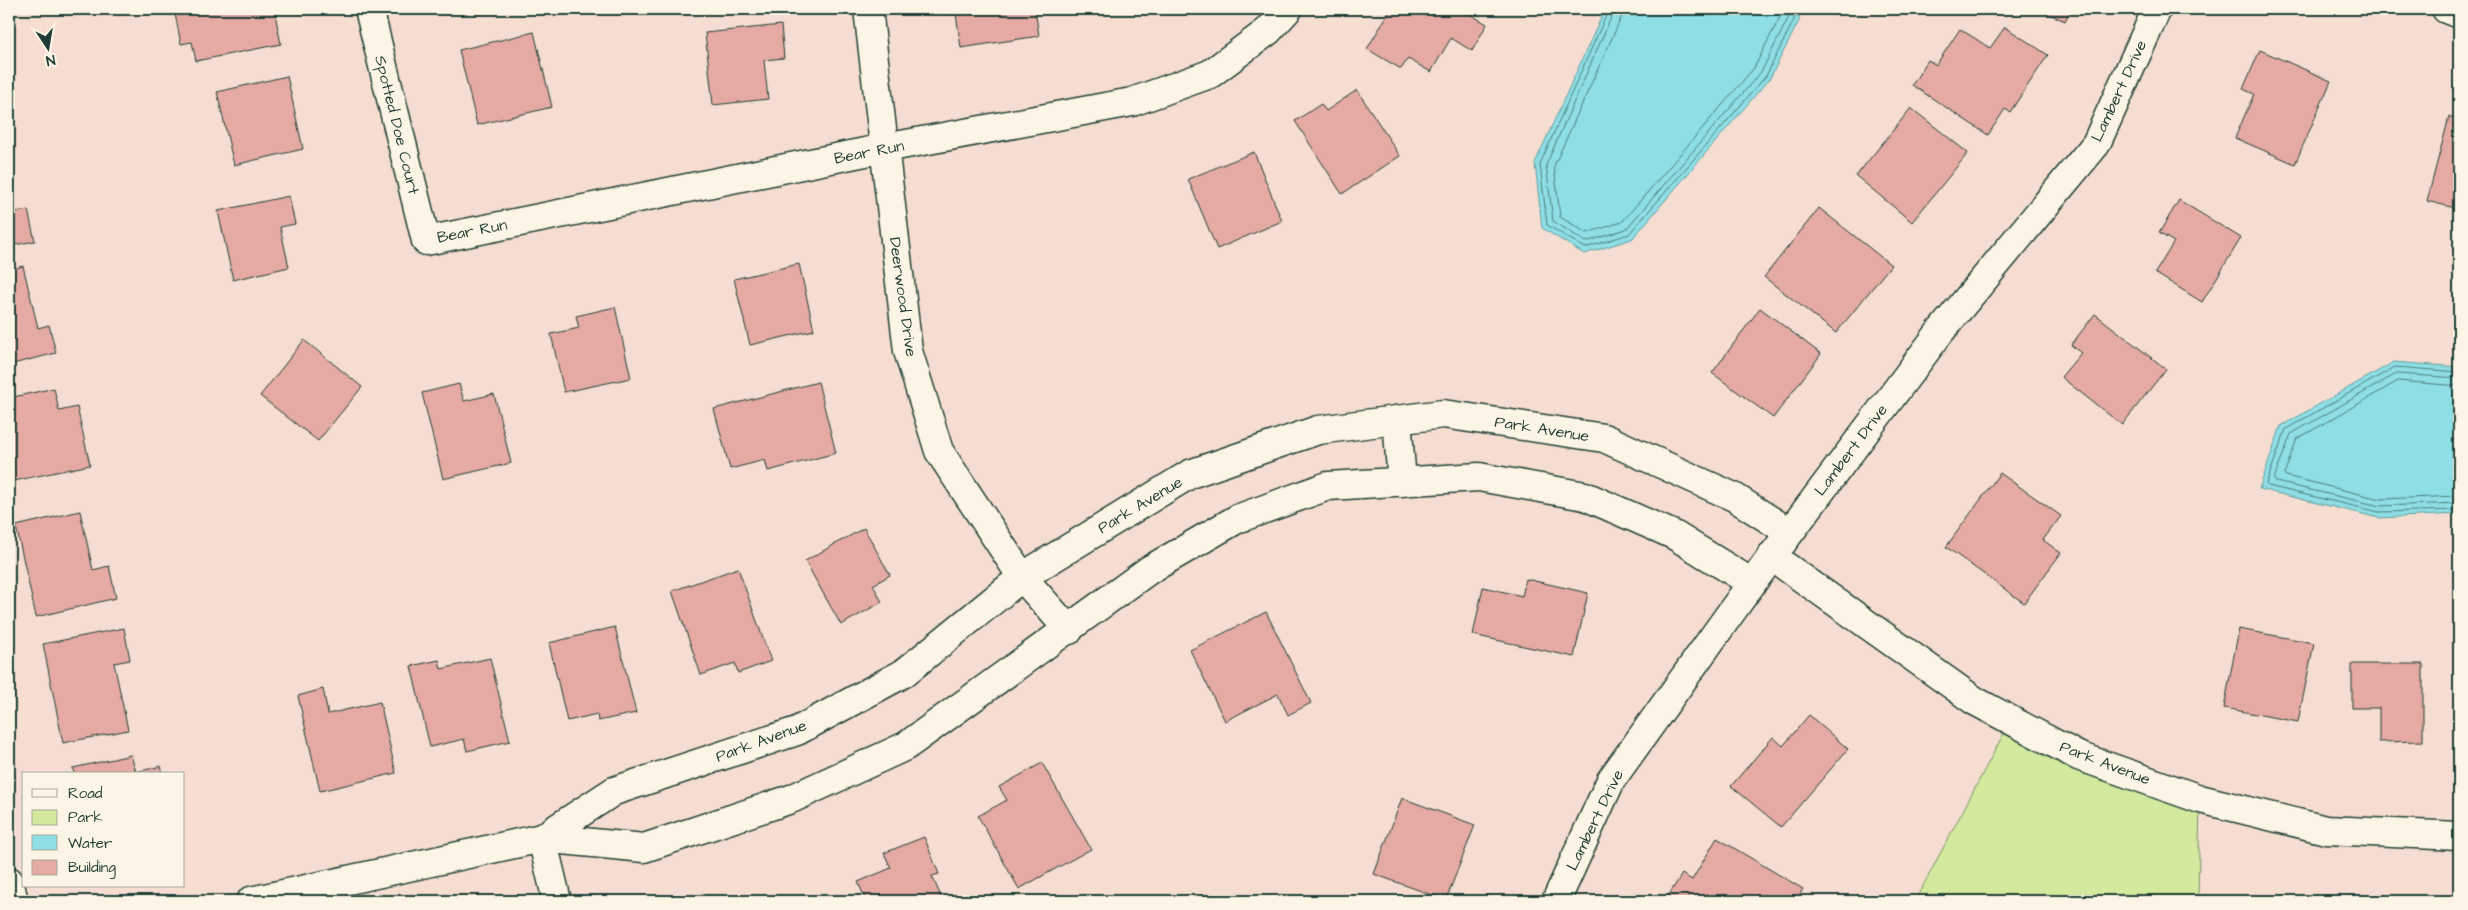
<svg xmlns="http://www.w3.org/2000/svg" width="2468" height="910" viewBox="0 0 2468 910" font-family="'Architects Daughter',sans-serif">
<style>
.green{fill:#d2e99e;stroke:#789369}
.water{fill:#8ddee5;stroke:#619e9e}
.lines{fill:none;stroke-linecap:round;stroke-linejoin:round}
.shore{stroke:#4b7d7b;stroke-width:1}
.building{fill:#e5aaa3;stroke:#1f3d34}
.minor-casing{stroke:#1f3d34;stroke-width:31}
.minor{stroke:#fcf5e5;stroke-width:28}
.labels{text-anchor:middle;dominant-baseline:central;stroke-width:4;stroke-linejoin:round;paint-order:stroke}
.street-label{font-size:16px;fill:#1f3d34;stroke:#fcf5e5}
</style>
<rect width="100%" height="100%" fill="#f5ded1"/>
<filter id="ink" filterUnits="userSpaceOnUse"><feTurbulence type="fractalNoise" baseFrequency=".02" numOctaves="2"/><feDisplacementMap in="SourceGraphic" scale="10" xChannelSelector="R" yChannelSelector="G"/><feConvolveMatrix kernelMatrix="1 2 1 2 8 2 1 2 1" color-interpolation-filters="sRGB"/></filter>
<g filter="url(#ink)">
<polygon class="green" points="2011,720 2200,799 2198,901 1915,901"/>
<g class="water">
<polygon points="1605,9 1800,9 1799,21 1770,78 1632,239 1584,254 1542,228 1535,163"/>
<polygon points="2394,362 2459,367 2459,514 2379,518 2259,489 2281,426"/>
</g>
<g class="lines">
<g class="shore">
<polyline points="1609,9 1540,164 1547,225 1585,248 1629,234 1766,76 1794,20 1795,9"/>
<polyline points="1615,9 1546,165 1553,221 1586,242 1626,229 1761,72 1788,19 1789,9"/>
<polyline points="1623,9 1621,18 1554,166 1560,217 1587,233 1622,222 1754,68 1780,17 1781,9"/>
<polyline points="2459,372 2395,367 2286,429 2266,484 2268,486 2379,512 2459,510"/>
<polyline points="2459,378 2396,374 2291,434 2274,479 2276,482 2380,506 2459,503"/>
<polyline points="2459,386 2398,381 2297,439 2284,474 2286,476 2380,499 2459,496"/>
</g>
</g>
<g class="building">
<polygon points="174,9 274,9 281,44 196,61 192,42 181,44"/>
<polygon points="950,9 1035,9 1039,36 961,48 956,14 951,15"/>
<polygon points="1391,9 1461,9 1487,24 1472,51 1451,38 1431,72 1408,59 1401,69 1367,49"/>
<polygon points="2037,9 2071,9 2065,21"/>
<polygon points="781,25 784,58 764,60 768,99 713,105 705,33"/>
<polygon points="2005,27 2048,55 2010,112 2005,109 1988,135 1912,85 1928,60 1936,65 1960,29 1990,48"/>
<polygon points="534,32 552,107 477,125 459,50"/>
<polygon points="2260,50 2331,81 2295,164 2235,138 2254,94 2243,89"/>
<polygon points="287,76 303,149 234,165 217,92"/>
<polygon points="1357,90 1400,156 1342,194 1295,121 1321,104 1326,111"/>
<polygon points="1911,108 1968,153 1912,222 1856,176"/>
<polygon points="2449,117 2459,119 2459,209 2427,201"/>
<polygon points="1254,152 1282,221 1217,249 1188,179"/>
<polygon points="289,196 295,224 280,227 289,267 233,280 218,211"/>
<polygon points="2179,200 2241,238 2202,302 2155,273 2174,242 2159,233"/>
<polygon points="9,208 10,213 28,210 35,241 9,246"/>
<polygon points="1819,208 1891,265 1836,333 1764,277"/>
<polygon points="799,264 814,330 750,345 734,279"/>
<polygon points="23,266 38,328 49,325 56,353 9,365 9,270"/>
<polygon points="615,307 631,378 564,392 551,334 579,328 576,316"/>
<polygon points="1760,308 1821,354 1773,418 1712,373"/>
<polygon points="2095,314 2166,369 2122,425 2061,377 2081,353 2071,345"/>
<polygon points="304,340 362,387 318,441 260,396"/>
<polygon points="818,382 836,453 768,471 765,460 730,469 714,409"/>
<polygon points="459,384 464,401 494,394 511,463 443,479 422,393"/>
<polygon points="54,388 59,411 77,407 90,465 9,482 9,398"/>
<polygon points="2000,473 2061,516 2043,540 2061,553 2024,603 1946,547"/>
<polygon points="80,511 93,570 109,566 116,598 36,617 16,526"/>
<polygon points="864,528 890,575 873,585 882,602 841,625 805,561"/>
<polygon points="738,568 771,661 738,673 735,663 701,675 672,591"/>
<polygon points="1526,579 1588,593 1574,657 1473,635 1483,587 1522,596"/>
<polygon points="1266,612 1311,703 1288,715 1278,694 1225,721 1190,650"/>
<polygon points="615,627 636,713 598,721 597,714 567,721 549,643"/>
<polygon points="124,628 130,660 114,663 128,730 63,743 43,644"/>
<polygon points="2239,629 2314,643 2298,722 2224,708"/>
<polygon points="490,658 510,741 467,751 464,739 430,747 411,666 439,660 441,669"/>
<polygon points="2352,664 2423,664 2423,741 2379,742 2379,708 2352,708"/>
<polygon points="323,689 328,714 380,702 396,773 320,791 298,696"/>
<polygon points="1809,715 1848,749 1781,827 1731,786 1773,737 1783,746"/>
<polygon points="131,755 136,772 161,766 163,774 74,774 73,768"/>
<polygon points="1042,763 1091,849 1019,889 978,816 1007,800 999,787"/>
<polygon points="1402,798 1475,825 1446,900 1374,874"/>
<polygon points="924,837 939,874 932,876 943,901 866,901 858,882 891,868 884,853"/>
<polygon points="1717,838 1803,889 1796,901 1665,901 1682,874 1692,880"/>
</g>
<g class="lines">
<defs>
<g id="minor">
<polyline points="369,9 426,241 885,148 1132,102 1210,74 1268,31 1288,9"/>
<polyline points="868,9 908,351 939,451 1022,577 1069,630"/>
<polyline points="2446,9 2459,14"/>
<polyline points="1397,420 1402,482"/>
<polyline points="1771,556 1975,701 2078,756 2200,799 2326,830 2459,836"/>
<polyline points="542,838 614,791 797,731 904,673 1022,577 1190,474 1318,430 1443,414 1604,438 1734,497 1789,532"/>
<polyline points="542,838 557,901"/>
<polyline points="9,881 14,901"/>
<polyline points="251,901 542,838 644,848 791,799 906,746 1149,570 1237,519 1328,486 1479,477 1585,496 1674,535 1752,583"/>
<polyline points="1556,901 1611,780 1752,583 1940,332 2096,144 2157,9"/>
</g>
</defs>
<use href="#minor" class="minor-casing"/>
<use href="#minor" class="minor"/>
</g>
</g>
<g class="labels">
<g class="street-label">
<text transform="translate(2119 91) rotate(-65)">Lambert Drive</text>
<text transform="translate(397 125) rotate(76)">Spotted Doe Court</text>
<text transform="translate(869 152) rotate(-11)">Bear Run</text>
<text transform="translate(472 231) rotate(-11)">Bear Run</text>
<text transform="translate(903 297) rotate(82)">Deerwood Drive</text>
<text transform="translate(1542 429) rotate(9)">Park Avenue</text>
<text transform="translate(1851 450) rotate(-53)">Lambert Drive</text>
<text transform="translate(1140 505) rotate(-31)">Park Avenue</text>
<text transform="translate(761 741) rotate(-20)">Park Avenue</text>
<text transform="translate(2105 763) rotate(21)">Park Avenue</text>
<text transform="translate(1595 820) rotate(-64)">Lambert Drive</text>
</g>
</g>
<rect width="2468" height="910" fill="none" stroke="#fcf5e5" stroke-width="30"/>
<rect x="15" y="15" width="2438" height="880" fill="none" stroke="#1f3d34" stroke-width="2" filter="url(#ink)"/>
<rect x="22" y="772" width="162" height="115" fill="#fcf5e5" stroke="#a4ab9e"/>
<rect x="32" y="789" width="25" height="8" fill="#fcf5e5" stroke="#a4ab9e"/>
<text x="68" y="798" font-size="15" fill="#1f3d34">Road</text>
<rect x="32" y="810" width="25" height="15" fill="#d2e99e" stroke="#a4ab9e"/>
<text x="68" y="822" font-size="15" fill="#1f3d34">Park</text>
<rect x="32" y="835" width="25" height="15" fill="#8ddee5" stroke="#a4ab9e"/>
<text x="68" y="848" font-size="15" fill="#1f3d34">Water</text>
<rect x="32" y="860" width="25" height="15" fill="#e5aaa3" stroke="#a4ab9e"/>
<text x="68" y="872" font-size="15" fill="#1f3d34">Building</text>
<g transform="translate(48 48) rotate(168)" stroke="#fcf5e5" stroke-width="4" paint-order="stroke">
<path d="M0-4L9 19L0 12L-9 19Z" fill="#1f3d34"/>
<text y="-8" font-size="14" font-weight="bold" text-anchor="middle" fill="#1f3d34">N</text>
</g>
</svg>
